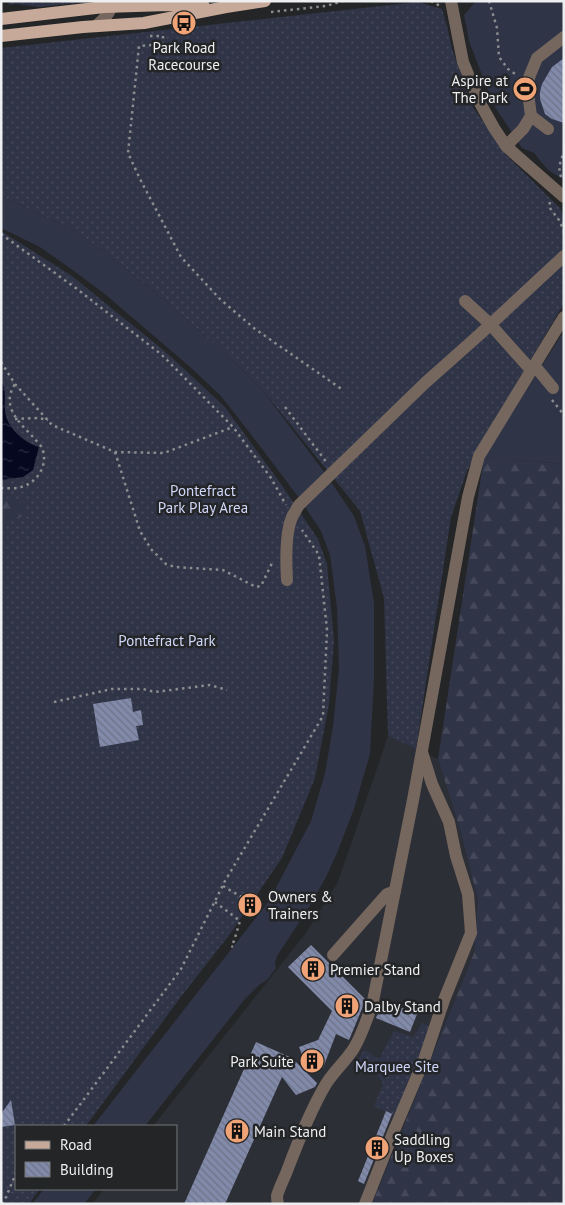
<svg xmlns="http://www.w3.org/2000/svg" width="565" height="1205" viewBox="0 0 565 1205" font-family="'PT Sans',sans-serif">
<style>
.built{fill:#2d2f36}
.grass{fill:url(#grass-dots)}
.forest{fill:url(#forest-firs)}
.garden{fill:#303447}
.water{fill:url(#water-ripples)}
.building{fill:url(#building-back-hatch)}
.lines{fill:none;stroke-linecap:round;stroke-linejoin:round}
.path{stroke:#8b8c8e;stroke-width:2.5;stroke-dasharray:2.5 4;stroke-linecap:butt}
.minor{stroke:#75675e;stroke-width:12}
.major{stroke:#c6a998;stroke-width:12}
.labels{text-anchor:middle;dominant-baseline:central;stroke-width:5;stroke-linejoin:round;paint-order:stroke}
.poi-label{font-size:15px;fill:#eeeff0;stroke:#242527;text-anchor:start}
.park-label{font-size:15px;fill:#d0d8fa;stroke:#242527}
</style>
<defs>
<pattern id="grass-dots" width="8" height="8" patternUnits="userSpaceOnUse" patternTransform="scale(1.25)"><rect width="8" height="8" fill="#303447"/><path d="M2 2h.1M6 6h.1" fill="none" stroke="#444859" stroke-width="1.8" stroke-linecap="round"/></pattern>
<pattern id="forest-firs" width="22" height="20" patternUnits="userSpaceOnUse" patternTransform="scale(1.25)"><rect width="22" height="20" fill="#303447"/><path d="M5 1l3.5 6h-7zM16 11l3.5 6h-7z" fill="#444859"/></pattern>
<pattern id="water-ripples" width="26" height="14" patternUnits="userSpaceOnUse" patternTransform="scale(1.25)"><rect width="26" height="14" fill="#060820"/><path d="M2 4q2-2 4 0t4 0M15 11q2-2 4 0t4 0" fill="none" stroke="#2b2c41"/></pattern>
<pattern id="building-back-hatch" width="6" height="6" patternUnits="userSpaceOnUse" patternTransform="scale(1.25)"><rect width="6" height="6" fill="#828aaa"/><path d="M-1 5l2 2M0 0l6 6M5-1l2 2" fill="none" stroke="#6d7388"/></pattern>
</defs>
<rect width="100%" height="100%" fill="#242527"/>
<polygon class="built" points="388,736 438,759 459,826 478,900 474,953 372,1204 92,1204 104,1189 176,1189 176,1126 153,1126 305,934 338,882"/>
<g class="grass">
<polygon points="8,1 97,1 40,7 16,4 9,5"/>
<polygon points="418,2 442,9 447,26 452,49 473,107 506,155 560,208 564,219 564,303 480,446 467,471 451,517 416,749 388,736 384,598 360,511 260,387 219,348 163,299 102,250 71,229 1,196 1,48"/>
<polygon points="1,231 72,276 167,353 225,407 281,484 318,539 327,564 334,641 329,704 315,778 282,858 230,934 180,998 86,1126 16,1126 16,1189 40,1189 29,1204 1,1204"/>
<path d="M422 1023 428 1026 430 1034 395 1116 374 1106 383 1083C377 1072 367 1067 356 1061L365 1050 379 1059 394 1031 413 1037Z"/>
</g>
<g class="forest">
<polygon points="484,457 564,464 564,1204 372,1204 474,953 478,900 459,826 438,759"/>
<polygon points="7,501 23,501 30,514 1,524 1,503"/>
</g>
<g class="garden">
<polygon points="476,1 564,1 564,180 548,170 534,153 522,148 493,104 469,41 464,15"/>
<polygon points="1,196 71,229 102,250 163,299 219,348 260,387 325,473 354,516 365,546 374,603 374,678 370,754 354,809 337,853 325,879 309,907 277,956 275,963 276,968 267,980 259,985 245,999 145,1126 93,1126 269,901 311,821 325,773 333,726 339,669 337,608 330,555 321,531 299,498 250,433 220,395 189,366 106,295 74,271 40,247 1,228"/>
<polygon points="564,331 564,464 484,457"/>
<polygon points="44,1189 96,1189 84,1204 32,1204"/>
</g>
<path class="water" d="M1 382C7 390 4 400 5 410 6 427 23 442 39 447L33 470 23 477 1 480Z"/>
<g class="building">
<polygon points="564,58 564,123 552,119 545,114 540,99 540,92 542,84 552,67"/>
<polygon points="131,698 133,712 141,710 143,725 136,726 139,740 100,747 93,704"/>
<polygon points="311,945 365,999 364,1004 349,1040 336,1034 323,1068 306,1066 299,1047 318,1040 332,1011 288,967"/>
<polygon points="383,1000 417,1014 410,1032 376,1018"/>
<polygon points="256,1042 292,1058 317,1083 315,1087 296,1095 282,1077 225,1204 184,1204"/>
<polygon points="11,1100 15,1125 1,1127 1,1114"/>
<polygon points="386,1111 392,1114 364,1184 358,1181"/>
</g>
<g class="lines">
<g class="path">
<polyline points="431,1 440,6"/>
<polyline points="489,1 497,28 499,57 508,69 518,76"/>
<polyline points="271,12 326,6 343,1"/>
<polyline points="150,36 163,36 163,44 139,46 128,153 140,179 181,257 220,299 255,329 343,390"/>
<polyline points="561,177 559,167 564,151"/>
<polyline points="550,202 549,207 559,220 564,231"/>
<polyline points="1,234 77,289 162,355 233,427 271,478 286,505"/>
<polyline points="1,362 15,384 52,425 115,452 164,453 233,427"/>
<polyline points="552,400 564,415"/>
<polyline points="285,407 327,463"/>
<polyline points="15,419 38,418 48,420"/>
<polyline points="115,452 140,531 151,549 166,564 175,567 223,570 256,587 261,586 273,561"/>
<path d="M1 488C7 488 15 489 21 487 37 483 49 465 42 448 41 445 37 442 35 439 20 423 0 407 15 384"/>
<polyline points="54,702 112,689 143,689 155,692 210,685 227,690"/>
<polyline points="223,886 245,899"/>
<polyline points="215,902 240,921 234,941 231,946 233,947"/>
<polyline points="64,1126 181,969 225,881 323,716 327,630 319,555 302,530"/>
<polyline points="2,1204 6,1197 16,1173"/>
</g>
<g class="minor">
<polyline points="451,1 463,62 480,103 494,128 506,146 517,156 564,197"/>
<path d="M96 26C104 19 111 13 113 1"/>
<polyline points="531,116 548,129"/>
<polyline points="506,146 523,129 531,116 527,85 530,75 537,58 564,37"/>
<polyline points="465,301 490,324 531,370"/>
<polyline points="534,365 553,388"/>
<path d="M287 580C286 563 285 531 293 515 295 512 297 508 299 505L425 383 479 335 564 256"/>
<polyline points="333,955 387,894 395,891"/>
<path d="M278 1204C277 1200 277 1200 277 1196 279 1188 284 1179 287 1171 298 1142 310 1111 326 1084 334 1071 346 1061 354 1048 362 1035 366 1020 372 1006L413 800 468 497 479 456 564 317"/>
<polyline points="365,1204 393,1133 424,1060 444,1000 471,933 468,894 456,856 449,822 432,784 422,752"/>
</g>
<g class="major">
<polyline points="1,19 104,7 168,5 204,6"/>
<polyline points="1,36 83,27 144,23 226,7 265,1"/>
</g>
</g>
<defs>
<symbol id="bus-disc" viewBox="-11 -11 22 22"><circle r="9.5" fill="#efa376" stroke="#242527"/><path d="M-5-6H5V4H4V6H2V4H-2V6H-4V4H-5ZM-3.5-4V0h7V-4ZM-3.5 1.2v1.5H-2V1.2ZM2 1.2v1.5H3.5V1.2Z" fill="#111"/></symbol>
<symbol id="stadium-disc" viewBox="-11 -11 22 22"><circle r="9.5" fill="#efa376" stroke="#242527"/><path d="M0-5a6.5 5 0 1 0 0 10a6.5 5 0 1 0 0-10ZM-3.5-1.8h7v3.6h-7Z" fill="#111"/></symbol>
<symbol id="building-disc" viewBox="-11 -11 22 22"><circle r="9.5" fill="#efa376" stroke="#242527"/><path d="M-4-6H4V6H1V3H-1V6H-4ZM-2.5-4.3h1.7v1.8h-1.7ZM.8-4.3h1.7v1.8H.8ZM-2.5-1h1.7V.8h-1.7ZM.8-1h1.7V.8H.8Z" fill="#111"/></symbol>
</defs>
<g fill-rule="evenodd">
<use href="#bus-disc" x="170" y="9" width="28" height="28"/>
<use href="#stadium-disc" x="511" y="75" width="28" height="28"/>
<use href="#building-disc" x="236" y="891" width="28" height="28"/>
<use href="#building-disc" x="299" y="955" width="28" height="28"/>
<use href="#building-disc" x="333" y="992" width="28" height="28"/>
<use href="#building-disc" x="298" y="1047" width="28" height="28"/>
<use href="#building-disc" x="223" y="1117" width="28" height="28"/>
<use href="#building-disc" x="363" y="1134" width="28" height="28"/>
</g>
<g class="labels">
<g class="poi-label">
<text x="184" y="47" text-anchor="middle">Park Road<tspan x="184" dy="17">Racecourse</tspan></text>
<text x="508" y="80" text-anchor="end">Aspire at<tspan x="508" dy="17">The Park</tspan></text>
<text x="268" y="896">Owners &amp;<tspan x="268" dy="17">Trainers</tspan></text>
<text x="330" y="969">Premier Stand</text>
<text x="364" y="1006">Dalby Stand</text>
<text x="294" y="1061" text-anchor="end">Park Suite</text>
<text x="254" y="1131">Main Stand</text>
<text x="394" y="1139">Saddling<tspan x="394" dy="17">Up Boxes</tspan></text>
</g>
<g class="park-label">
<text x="203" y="490">Pontefract<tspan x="203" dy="17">Park Play Area</tspan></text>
<text x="167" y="640">Pontefract Park</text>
<text x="397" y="1066">Marquee Site</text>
</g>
</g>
<rect width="565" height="1205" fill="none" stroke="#eeeff0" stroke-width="5"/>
<rect x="15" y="1125" width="162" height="65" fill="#242527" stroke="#757677"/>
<rect x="25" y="1141" width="25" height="8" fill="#c6a998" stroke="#757677"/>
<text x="60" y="1150" font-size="15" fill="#eeeff0">Road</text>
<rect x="25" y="1162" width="25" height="15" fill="url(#building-back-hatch)" stroke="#757677"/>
<text x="60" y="1175" font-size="15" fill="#eeeff0">Building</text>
</svg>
